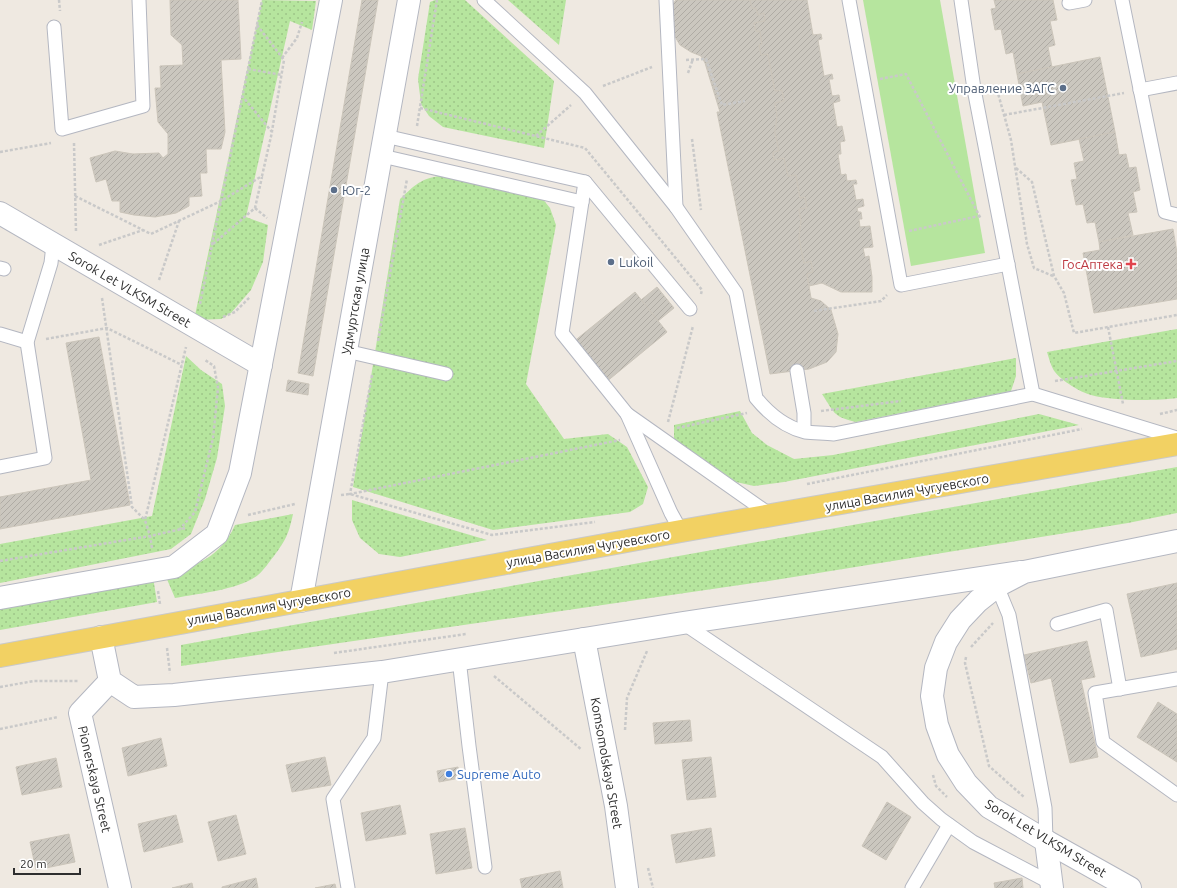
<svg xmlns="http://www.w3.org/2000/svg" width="1177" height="888" viewBox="0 0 1177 888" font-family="Ubuntu,sans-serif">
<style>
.grass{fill:url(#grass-dots)}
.park{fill:#b6e59e}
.building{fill:url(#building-hatch);stroke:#cbc5ba}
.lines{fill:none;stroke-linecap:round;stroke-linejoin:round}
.service-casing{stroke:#b4b7c1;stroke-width:15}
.minor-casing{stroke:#b4b7c1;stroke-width:24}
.tertiary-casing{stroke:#b4b7c1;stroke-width:24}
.secondary-casing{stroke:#b4b7c1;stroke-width:24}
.primary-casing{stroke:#c9c9c9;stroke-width:24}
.path{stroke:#c9c9c9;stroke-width:2.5;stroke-dasharray:3 2;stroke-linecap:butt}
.service{stroke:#fff;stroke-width:13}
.minor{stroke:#fff;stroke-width:22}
.tertiary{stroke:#fff;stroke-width:22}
.secondary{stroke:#fff;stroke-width:22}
.primary{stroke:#f2d163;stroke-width:22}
.service-dot{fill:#5c6f8a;stroke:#fff;stroke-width:1.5}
.health-dot{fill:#e0444e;stroke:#fff;stroke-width:1.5}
.shop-dot{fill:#3f7fe0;stroke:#fff;stroke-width:1.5}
.labels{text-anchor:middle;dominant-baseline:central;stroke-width:4;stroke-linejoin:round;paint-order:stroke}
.service-label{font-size:13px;fill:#4e5e75;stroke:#fff;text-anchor:start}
.health-label{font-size:13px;fill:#be3a42;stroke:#fff;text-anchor:end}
.street-label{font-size:13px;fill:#2e2e2e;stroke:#fff}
.shop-label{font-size:13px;fill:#366cbe;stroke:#fff;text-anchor:start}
</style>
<defs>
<pattern id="grass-dots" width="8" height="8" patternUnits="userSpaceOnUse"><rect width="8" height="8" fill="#b6e59e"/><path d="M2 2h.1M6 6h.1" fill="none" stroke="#9dc588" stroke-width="1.8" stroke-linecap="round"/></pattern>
<pattern id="building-hatch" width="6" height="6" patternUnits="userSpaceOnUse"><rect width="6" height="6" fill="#cbc7bf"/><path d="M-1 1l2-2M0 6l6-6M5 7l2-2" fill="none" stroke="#afaba4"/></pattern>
</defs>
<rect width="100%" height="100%" fill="#efe9e1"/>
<g class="grass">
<polygon points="262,0 316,1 312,30 290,21 246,217 268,225 263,262 251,290 231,313 221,319 194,320"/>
<polygon points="435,0 465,0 554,81 544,148 443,127 429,116 421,104 418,79 430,2"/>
<polygon points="508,0 566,0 559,45"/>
<path d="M449 175 537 192 550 208 556 225 526 384 564 439 608 434 627 447 648 487 643 504 630 512 493 530 353 487 400 199C418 182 423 177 449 175Z"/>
<path d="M1177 329V398C1156 401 1111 401 1091 395 1080 392 1062 381 1055 372 1051 367 1049 358 1047 352Z"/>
<polygon points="186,356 201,370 222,384 225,406 217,458 205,499 191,534 171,549 0,583 0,544 152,516"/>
<path d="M1016 358V376L1011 391 856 422C833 417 834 412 822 394Z"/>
<polygon points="740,411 752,433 767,445 794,459 833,455 1039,414 1079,425 784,482 754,486 736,482 674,439 674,425"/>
<polygon points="1177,467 1177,513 1128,523 775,580 181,666 181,645"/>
<polygon points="352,500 487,540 400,557 379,554 360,538 352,520"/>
<path d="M293 514C289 533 286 540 274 556 269 562 264 570 258 575 238 590 200 593 175 598L166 577C197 564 220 558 235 525Z"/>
<polygon points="153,577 157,602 0,630 0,604"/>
</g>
<polygon class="park" points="863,0 940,0 985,253 911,266"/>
<g class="building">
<polygon points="170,0 238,0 241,59 221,60 225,132 221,149 206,149 207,173 200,173 202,196 189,197 189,206 176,213 155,217 134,215 120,212 120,201 112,201 106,179 96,182 90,158 115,151 133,154 159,153 163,158 168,154 168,134 158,122 155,88 161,88 160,66 183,65 182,45 171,35"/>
<polygon points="362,0 378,0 313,376 298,373"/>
<polygon points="676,0 750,0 752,8 756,8 758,15 764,13 765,21 754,23 756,31 760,31 762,44 759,45 761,55 768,54 775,91 782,90 784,101 775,103 777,116 775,132 779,151 773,152 774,160 784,158 788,176 796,175 800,198 805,197 807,208 799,209 801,221 799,238 804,263 811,261 813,272 807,274 811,298 821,301 831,310 838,334 836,352 827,362 809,369 770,374 717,112 720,112 705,63 701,56 691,52 680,45 674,35 672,5"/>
<polygon points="750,0 807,0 813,35 821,34 822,39 818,40 824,76 832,74 833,79 829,79 832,96 839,95 840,101 833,103 837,127 842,126 845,141 840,142 841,154 838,154 841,175 846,174 847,181 856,180 857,184 853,184 856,200 863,199 864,206 857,208 858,212 861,212 862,219 859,219 860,227 870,226 873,247 863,248 865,257 869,256 872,277 872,292 841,292 822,283 809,286 807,274 813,272 811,261 804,263 799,238 801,221 799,209 807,208 805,197 800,198 796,175 788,176 784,158 774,160 773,152 779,151 775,132 777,116 775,103 784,101 782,90 775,91 768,54 761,55 759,45 762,44 760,31 756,31 754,23 765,21 764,13 758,15 756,8 752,8"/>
<polygon points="994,0 1053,0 1057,20 1050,21 1055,45 1048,47 1052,67 1017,74 1013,52 1006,54 1001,29 995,30 991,9 996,8"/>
<polygon points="1100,57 1115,132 1051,145 1042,102 1023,106 1017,74"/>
<polygon points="1115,132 1119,155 1126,154 1129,168 1136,167 1140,190 1133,192 1137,212 1128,213 1133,235 1099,242 1095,222 1087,223 1083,204 1076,205 1071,180 1077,179 1074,163 1084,161 1079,139"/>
<polygon points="1173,229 1177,253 1177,299 1094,313 1083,253 1100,250 1099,242"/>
<polygon points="657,287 674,308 658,321 641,300"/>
<polygon points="635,292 667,332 600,387 567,347"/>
<polygon points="99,337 130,505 0,529 0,497 91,480 66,343"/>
<polygon points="288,380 309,384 308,395 286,391"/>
<polygon points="1177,583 1177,649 1141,657 1127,594"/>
<polygon points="1087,641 1095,677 1081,680 1098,757 1070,763 1051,678 1031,683 1024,655"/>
<polygon points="1158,702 1177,714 1177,762 1137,737"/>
<polygon points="690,720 692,741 655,744 653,723"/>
<polygon points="161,738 167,766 128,776 122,748"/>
<polygon points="325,757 331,785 292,792 286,765"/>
<polygon points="711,757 716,797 687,800 682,760"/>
<polygon points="56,758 62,787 22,795 16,767"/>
<polygon points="458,767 460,778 439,782 437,771"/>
<polygon points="887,802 911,817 886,860 862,846"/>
<polygon points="400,805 406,834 366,841 361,813"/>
<polygon points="176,815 183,842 144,852 138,824"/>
<polygon points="236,815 246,854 218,861 208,822"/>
<polygon points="465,828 472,868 436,874 430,834"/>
<polygon points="711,828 715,856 676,863 671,835"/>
<polygon points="69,834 75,862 36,870 30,842"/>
<polygon points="560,871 563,888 522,888 520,879"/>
<polygon points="256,878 258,888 222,888 222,887"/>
<polygon points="1022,878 1023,888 995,888 994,883"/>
<polygon points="192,883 193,888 172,888"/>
<polygon points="335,884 336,888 315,888"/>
</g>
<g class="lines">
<defs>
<g id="service">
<path d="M484 0 585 93 676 207 736 293 756 398C769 414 785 427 805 432 815 433 825 433 834 434L1033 394 1177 438"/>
<polyline points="666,0 676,207"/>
<polyline points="849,0 901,285 1008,264"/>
<polyline points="961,0 974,89 1033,394"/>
<polyline points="1122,0 1165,212 1177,215"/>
<polyline points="1069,3 1085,0"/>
<polyline points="54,27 62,129 143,106 139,0"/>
<polyline points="1140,90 1177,83"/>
<polyline points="385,136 585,182 562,333 627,414 772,516"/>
<polyline points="382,156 582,202"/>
<polyline points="585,182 690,309"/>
<polyline points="0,268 4,269"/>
<polyline points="0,334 27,342"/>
<polyline points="346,351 446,374"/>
<polyline points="797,371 804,413 804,431"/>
<polyline points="627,414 671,513 681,531"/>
<polyline points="0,467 45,458 27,342 51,263 53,245"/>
<polyline points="997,586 1009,615 1045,808 1046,841"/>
<polyline points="683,623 882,757 923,803 941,819 973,842 1051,883"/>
<polyline points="1057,624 1106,610 1120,689"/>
<polyline points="459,659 469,746 485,867"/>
<polyline points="1177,679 1095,693 1103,742 1177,795"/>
<polyline points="348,888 333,799 374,738 382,672"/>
<polyline points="912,888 949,825"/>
</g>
<g id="minor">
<polyline points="0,213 261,365"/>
<polyline points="0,598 174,567 217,534 240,473 331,0"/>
<polyline points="101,637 110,681 134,697 174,695 382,672 683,623 1021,572"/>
<polyline points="584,639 616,806 627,888"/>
<polyline points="110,681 80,713 120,888"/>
<polyline points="1046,841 1052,888"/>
</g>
<polyline id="tertiary" points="1130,888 1046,841 989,807 966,783 948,755 937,725 932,696 936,668 946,642 960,620 978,601 997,586 1024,572 1177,541"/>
<polyline id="secondary" points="301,601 409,0"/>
<polyline id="primary" points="0,656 681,531 1177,444"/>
</defs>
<use href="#service" class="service-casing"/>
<use href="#minor" class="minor-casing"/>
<use href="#tertiary" class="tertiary-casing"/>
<use href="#secondary" class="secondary-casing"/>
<use href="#primary" class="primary-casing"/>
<g class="path">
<polyline points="59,0 60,11"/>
<polyline points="257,25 284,60 272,131"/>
<polyline points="282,58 297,38 302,22"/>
<polyline points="686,60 706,59 722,105 745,101"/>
<polyline points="248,69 282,75"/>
<polyline points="688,73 693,59"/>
<polyline points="880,79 906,74 981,219"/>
<polyline points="603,86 652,67"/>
<polyline points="990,87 996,86 1011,140 1027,244 1034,268 1053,276"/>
<polyline points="420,108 585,148 702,290 701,294"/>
<polyline points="1004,115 1124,93"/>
<polyline points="417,126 437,0"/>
<polyline points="536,136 571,105"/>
<polyline points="692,139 701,210"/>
<polyline points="74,143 76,232"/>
<polyline points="0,152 51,143"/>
<polyline points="1016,168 1032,182 1054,276 1064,293 1074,333 1177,315"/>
<polyline points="75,196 151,234 221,201 262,176 272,132 243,97"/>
<polyline points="255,208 267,218"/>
<polyline points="909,231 979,216"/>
<polyline points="213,244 255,208 262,177"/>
<polyline points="99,245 143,230"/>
<polyline points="159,280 179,221"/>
<polyline points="102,298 132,507 145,520"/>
<polyline points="200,304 262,0"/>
<polyline points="814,311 881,301 887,295"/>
<polyline points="223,317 235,312 250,297"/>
<polyline points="1108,327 1123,404"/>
<polyline points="46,339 107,328 182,365"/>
<polyline points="378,341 407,179"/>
<polyline points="372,375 350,494 620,440"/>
<polyline points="1055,381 1177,361"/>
<polyline points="821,411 901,401"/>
<polyline points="1160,414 1177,410"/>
<polyline points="668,422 693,326"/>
<polyline points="677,428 747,413"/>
<polyline points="807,484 1082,429"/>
<polyline points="341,495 350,494 492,535 595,522"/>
<polyline points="248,515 295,504"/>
<polyline points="179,530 195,512 213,438 218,388 214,366 205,360"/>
<polyline points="152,548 150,536 145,520 186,347"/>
<polyline points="0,561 150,536 186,528"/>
<polyline points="158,591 160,604"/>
<polyline points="971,647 993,623"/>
<polyline points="167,648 170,673"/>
<polyline points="334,653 466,634"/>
<polyline points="966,657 965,663 989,766 1024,797"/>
<polyline points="494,676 582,750"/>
<polyline points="0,687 34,681 79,681"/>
<polyline points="0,729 58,717"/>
<polyline points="625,730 627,698 647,651"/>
<polyline points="933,775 936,786 947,797"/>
<polyline points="648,868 653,888"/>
</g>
<use href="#service" class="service"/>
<use href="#minor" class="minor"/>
<use href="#tertiary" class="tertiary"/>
<use href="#secondary" class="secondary"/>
<use href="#primary" class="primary"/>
</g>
<g class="service-dot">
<circle cx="1063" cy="88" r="4"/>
<circle cx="334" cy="190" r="4"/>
<circle cx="611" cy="262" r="4"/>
</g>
<path class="health-dot" d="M1129 258h4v4h4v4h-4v4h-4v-4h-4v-4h4z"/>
<circle class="shop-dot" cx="449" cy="774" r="4"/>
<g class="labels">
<g class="service-label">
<text x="1055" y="88" text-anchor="end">Управление ЗАГС</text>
<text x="342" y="190">Юг-2</text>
<text x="619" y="262">Lukoil</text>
</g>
<g class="health-label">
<text x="1123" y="264">ГосАптека</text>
</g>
<g class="street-label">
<text transform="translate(130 289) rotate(30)">Sorok Let VLKSM Street</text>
<text transform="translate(355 301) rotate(-80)">Удмуртская улица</text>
<text transform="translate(907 492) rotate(-10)">улица Василия Чугуевского</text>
<text transform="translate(588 548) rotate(-10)">улица Василия Чугуевского</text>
<text transform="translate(269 606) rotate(-10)">улица Василия Чугуевского</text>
<text transform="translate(607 763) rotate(80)">Komsomolskaya Street</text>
<text transform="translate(95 779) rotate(77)">Pionerskaya Street</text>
<text transform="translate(1046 838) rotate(31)">Sorok Let VLKSM Street</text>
</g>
<g class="shop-label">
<text x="457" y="774">Supreme Auto</text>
</g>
</g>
<path d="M14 868v6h66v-6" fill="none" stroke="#2e2e2e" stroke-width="2"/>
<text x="20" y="868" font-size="12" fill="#2e2e2e" stroke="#ffffff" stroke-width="3" paint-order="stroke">20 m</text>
</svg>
